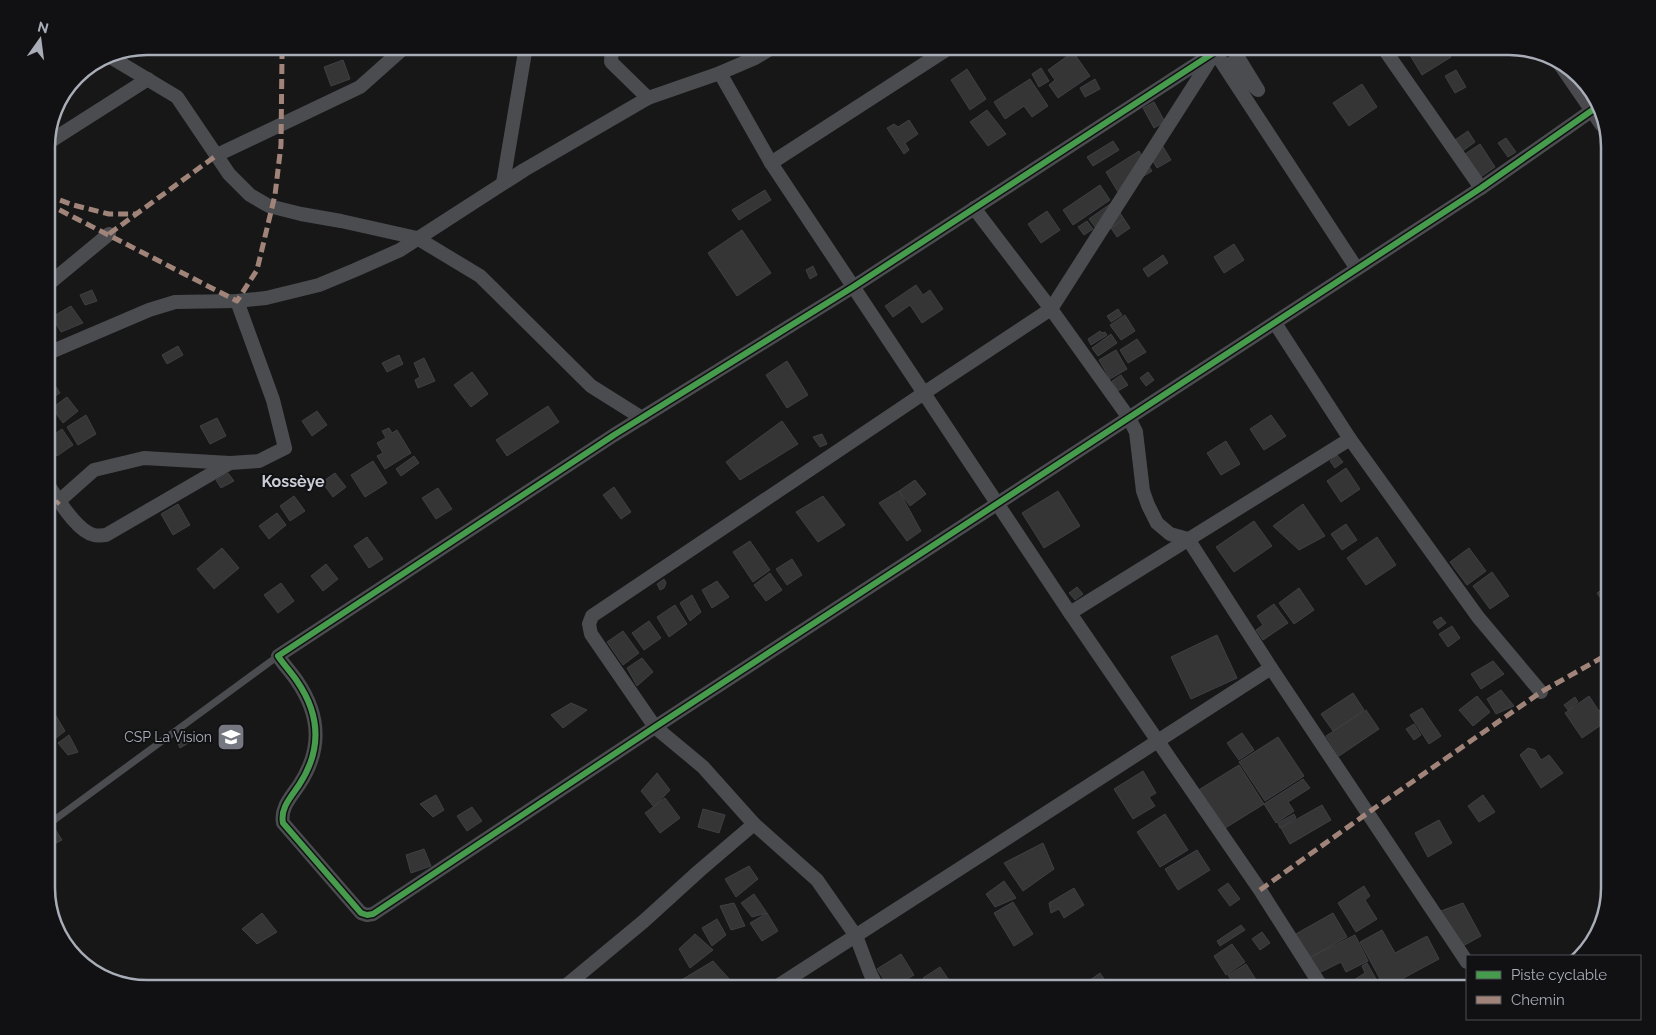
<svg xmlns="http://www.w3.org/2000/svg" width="1656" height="1035" viewBox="0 0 1656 1035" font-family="Raleway,sans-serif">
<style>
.building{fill:#353536;stroke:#3f4043}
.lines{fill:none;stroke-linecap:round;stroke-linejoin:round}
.service{stroke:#4b4c50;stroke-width:7}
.minor{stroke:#4b4c50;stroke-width:14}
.secondary{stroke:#4a4a4e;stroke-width:20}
.quiet{stroke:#a18479;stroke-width:5;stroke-dasharray:10 5;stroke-linecap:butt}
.cycleway-casing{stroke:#111113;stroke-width:9}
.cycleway{stroke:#469c4c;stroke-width:6}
.labels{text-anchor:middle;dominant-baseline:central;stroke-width:4;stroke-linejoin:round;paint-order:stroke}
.poi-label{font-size:14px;fill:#a8adb8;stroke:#111113;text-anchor:end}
.quarter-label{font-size:16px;font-weight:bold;fill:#c9ccd4;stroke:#111113}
.rim{fill:none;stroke:#a8adb8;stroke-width:2.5}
</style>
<rect width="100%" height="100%" fill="#171717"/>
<g class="building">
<polygon points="1413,46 1444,46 1451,57 1422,75 1407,50"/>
<polygon points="1451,46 1468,46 1456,54"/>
<polygon points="1073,52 1090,76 1058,98 1049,85 1055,80 1048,70"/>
<polygon points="343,60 350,79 331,86 324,67"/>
<polygon points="1041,68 1049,81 1039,87 1032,74"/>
<polygon points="967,69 986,99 970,110 951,80"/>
<polygon points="1456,70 1466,87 1455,93 1445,76"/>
<polygon points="1030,79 1048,106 1032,117 1024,106 1005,119 994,102"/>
<polygon points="1095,79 1100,89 1085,97 1080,88"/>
<polygon points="1362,84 1377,107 1349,126 1333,103"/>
<polygon points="1154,102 1165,122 1154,128 1143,108"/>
<polygon points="987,110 1006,134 988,146 970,122"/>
<polygon points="909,120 918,134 905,143 909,150 904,154 887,128 894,124 898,127"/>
<polygon points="1468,131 1475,142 1460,153 1452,142"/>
<polygon points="1506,138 1516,152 1508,157 1498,143"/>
<polygon points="1113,141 1119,150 1093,166 1087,157"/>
<polygon points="1480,144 1495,167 1478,179 1462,156"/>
<polygon points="1162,145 1171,160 1157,168 1148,153"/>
<polygon points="1139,151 1152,171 1118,192 1106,172"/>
<polygon points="1100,185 1110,200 1073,225 1063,210"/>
<polygon points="765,190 771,200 739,220 732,210"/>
<polygon points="1113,202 1124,219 1101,235 1089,219"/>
<polygon points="1047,211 1060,230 1041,243 1028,224"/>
<polygon points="1124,219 1130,228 1117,237 1111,228"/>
<polygon points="1087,221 1093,229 1084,235 1078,227"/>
<polygon points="742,230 771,273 737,296 708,253"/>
<polygon points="1234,244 1244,260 1224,273 1214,257"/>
<polygon points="1163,255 1168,263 1148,277 1143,269"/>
<polygon points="813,266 817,275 810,279 806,270"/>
<polygon points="916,285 923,295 930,290 943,309 922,323 910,305 893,317 885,306"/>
<polygon points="92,290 97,301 85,305 80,295"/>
<polygon points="71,306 83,323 61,332 52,317"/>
<polygon points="1118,309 1122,315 1111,322 1107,316"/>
<polygon points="1125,315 1135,331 1121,340 1110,325"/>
<polygon points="1100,331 1102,333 1105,332 1107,335 1091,345 1088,339"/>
<polygon points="1111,334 1117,343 1098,356 1092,348"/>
<polygon points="1137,339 1146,352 1128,363 1120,350"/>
<polygon points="178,346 183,355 167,364 162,355"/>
<polygon points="1116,350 1127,369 1110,379 1099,360"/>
<polygon points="399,355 403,364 387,372 382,363"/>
<polygon points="424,358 435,381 418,388 415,380 420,377 414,363"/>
<polygon points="787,361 808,395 787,408 766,375"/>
<polygon points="472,372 488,394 471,407 454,385"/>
<polygon points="1148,372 1154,380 1146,386 1140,378"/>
<polygon points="1121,375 1128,385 1118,391 1112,381"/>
<polygon points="49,376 60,393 46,402 46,378"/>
<polygon points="67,397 78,411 63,423 52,408"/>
<polygon points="548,406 559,422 507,456 496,440"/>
<polygon points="317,411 327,425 312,436 302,421"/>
<polygon points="46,415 56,426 46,435"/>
<polygon points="86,415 96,434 78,445 67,427"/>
<polygon points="1271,415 1286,436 1264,450 1250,429"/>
<polygon points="217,418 226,436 210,444 200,426"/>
<polygon points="782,421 798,444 740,480 726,462"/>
<polygon points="389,428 392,433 397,430 411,453 385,469 377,456 383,453 377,443 386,438 382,431"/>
<polygon points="62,429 73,445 57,456 46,440"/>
<polygon points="822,434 827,444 820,447 813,437"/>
<polygon points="1226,441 1240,464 1221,475 1207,453"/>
<polygon points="1337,455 1343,462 1335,468 1330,461"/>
<polygon points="414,456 419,463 401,476 396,469"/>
<polygon points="373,461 387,483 365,497 351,475"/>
<polygon points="1346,468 1360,489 1341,502 1327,481"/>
<polygon points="228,473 234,481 221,488 216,480"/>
<polygon points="335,473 346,487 333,497 322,482"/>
<polygon points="915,480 926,494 910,506 899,491"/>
<polygon points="614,487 631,512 621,519 603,495"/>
<polygon points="438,488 452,509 436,519 422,498"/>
<polygon points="899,491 921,531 907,541 879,503"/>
<polygon points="1058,491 1080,526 1044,548 1022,513"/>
<polygon points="294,496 305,511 290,521 280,506"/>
<polygon points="823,496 845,525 818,542 796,512"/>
<polygon points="178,504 190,525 173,535 161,514"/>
<polygon points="1303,504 1325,536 1299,550 1273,526"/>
<polygon points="277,513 286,525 269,539 259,526"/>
<polygon points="1254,521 1272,546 1234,572 1216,547"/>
<polygon points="1346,524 1357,540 1342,550 1331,534"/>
<polygon points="367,537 383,559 369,568 354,546"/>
<polygon points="1377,537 1396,565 1366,585 1347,558"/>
<polygon points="750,541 770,570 753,582 733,552"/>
<polygon points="222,548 239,568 214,589 197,569"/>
<polygon points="1469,548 1486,571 1467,585 1450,562"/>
<polygon points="792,559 802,575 787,585 776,569"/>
<polygon points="326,564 338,579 323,591 311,576"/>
<polygon points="1492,572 1509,596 1490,609 1473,586"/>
<polygon points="770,573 782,590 766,601 754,585"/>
<polygon points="664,579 666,583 664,588 660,590 657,584"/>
<polygon points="717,581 729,597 712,608 702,590"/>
<polygon points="281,583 294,601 278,613 264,595"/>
<polygon points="1610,585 1610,612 1597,593"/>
<polygon points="1077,587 1083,594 1075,600 1069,593"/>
<polygon points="1299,588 1314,610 1294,624 1279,603"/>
<polygon points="692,595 701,612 690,621 680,603"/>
<polygon points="1274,604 1288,623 1263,640 1256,630 1263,625 1257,616"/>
<polygon points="675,605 687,624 669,637 657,617"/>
<polygon points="1441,617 1446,623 1438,629 1433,622"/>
<polygon points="649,621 661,638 644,650 632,633"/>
<polygon points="1452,626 1460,638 1448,647 1439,634"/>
<polygon points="623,631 639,653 623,665 607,642"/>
<polygon points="1217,635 1237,678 1191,699 1171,657"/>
<polygon points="642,658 653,672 637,686 627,668"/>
<polygon points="1493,661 1504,674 1481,689 1471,674"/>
<polygon points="1501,690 1514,706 1496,714 1487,699"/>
<polygon points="1353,693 1364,710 1333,731 1321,714"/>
<polygon points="1477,696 1490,712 1473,726 1459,710"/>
<polygon points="1589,696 1599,711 1607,704 1610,708 1610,719 1582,738 1565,713"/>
<polygon points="1575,697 1578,702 1568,710 1564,705"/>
<polygon points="571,703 587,710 563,728 551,715"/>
<polygon points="1422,708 1441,736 1429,744 1410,715"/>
<polygon points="1366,710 1379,729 1339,756 1326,736"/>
<polygon points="53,711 65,731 56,738 46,727 46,715"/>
<polygon points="1414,724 1421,735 1414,740 1406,729"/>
<polygon points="1242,733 1254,750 1239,760 1227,743"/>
<polygon points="185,734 190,742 180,748 176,739"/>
<polygon points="69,735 78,752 68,755 58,743"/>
<polygon points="1278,737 1304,776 1265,801 1239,762"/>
<polygon points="1528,748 1535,750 1541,760 1549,755 1563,773 1541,788 1520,755"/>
<polygon points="1239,765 1264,804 1222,830 1197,791"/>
<polygon points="1143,771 1156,793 1149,797 1155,806 1133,819 1114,789"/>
<polygon points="657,773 670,790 654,807 641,791"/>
<polygon points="1303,779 1310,788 1288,802 1294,811 1276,823 1264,804"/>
<polygon points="436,795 444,810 433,817 420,804"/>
<polygon points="1483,795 1495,812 1479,822 1468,806"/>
<polygon points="665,798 680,818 660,833 645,813"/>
<polygon points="1322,805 1331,820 1290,844 1281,828"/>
<polygon points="472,807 482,821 467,831 457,816"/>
<polygon points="703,809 725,815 719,833 698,827"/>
<polygon points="1165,814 1188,850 1160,867 1137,832"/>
<polygon points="1294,814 1296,818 1280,828 1278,823"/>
<polygon points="1439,820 1452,843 1428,857 1415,833"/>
<polygon points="55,829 62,840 54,844 47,834"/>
<polygon points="1043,843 1054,869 1023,891 1004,863"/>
<polygon points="424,849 431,866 411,873 406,855"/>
<polygon points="1197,850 1210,870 1178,890 1165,869"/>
<polygon points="749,866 758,879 736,897 725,879"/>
<polygon points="1004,881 1016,898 995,907 986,894"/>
<polygon points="1228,883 1240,899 1230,906 1218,890"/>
<polygon points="1364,886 1370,896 1365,900 1377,919 1356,932 1338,903"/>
<polygon points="1074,888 1084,905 1064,918 1059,909 1051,913 1049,903"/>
<polygon points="754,894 767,913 752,917 741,903"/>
<polygon points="1013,902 1033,934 1014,946 994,913"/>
<polygon points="734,903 745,926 731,930 720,906"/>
<polygon points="1463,903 1481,936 1461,947 1438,912"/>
<polygon points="262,913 277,932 257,944 242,929"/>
<polygon points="767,913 778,931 762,941 750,923"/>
<polygon points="1333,913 1347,937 1307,959 1294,935"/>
<polygon points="717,919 726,935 712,946 702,928"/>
<polygon points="1241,925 1245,930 1220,946 1217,941"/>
<polygon points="1382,930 1395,953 1427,936 1439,959 1385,988 1360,942"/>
<polygon points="1262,932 1270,943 1260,950 1252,939"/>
<polygon points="695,934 713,950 690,968 679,949"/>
<polygon points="1355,935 1368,961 1346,972 1341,962 1317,974 1309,958"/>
<polygon points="1232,944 1245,962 1226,975 1214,956"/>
<polygon points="901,954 914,975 890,989 877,969"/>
<polygon points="713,961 731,981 723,989 709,989 705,986 702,989 675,989 673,985"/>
<polygon points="1367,963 1380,986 1375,989 1355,989 1351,982 1365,973 1362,966"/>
<polygon points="1246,964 1258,983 1248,989 1237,989 1228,975"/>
<polygon points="940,967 955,989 930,989 923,978"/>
<polygon points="1100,973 1111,989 1080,989 1079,988"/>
</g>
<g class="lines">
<polyline class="service" points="46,826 278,656"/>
<g class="minor">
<polyline points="612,46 611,62 648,98"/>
<path d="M1224 46 853 287 614 435 278 656C284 665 291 672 297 681 321 716 322 750 299 785 291 797 280 808 283 823L361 913 367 915 373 914 655 727 1481 188 1594 109"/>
<polyline points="1382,46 1481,188"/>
<polyline points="1215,52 1357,269"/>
<polyline points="107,55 177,97 229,174 250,195 269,206 301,214 341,221 417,238 480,276 591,386 642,418"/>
<polyline points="1229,64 1258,90 1231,46"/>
<polyline points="720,73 771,163 1070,613 1260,890 1323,989"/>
<polyline points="46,144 148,79"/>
<polyline points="217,155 360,87 406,46"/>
<polyline points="771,163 952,46"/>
<polyline points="503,183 526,46"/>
<polyline points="974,208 1051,309 1129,418 1136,432 1143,491 1148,505 1157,523 1170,534 1188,539 1271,668 1467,962"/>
<polyline points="46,286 109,234"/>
<polyline points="1275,323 1350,439 1478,617 1541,692"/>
<polyline points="46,354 149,310 175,302 237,301 266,298 319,285 355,270 400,250 524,170 648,98 720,73 755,58 775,46"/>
<path d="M46 482C57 497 76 531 94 535 98 536 103 535 106 535L230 463 259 461 285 448 273 400 237 301"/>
<polyline points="59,501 94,470 144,458 230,463"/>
<polyline points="1070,613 1350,439"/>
<polyline points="754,824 817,880 856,936 870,973 878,989"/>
<polyline points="562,989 644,921 699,871 754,824 703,767 655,727 591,634 589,624 592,616 924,393 1051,309 1212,57"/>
<polyline points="773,989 1271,668"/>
</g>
<polyline class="secondary" points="1562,62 1604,123"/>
<g class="quiet">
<polyline points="46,195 73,205 109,214 136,214"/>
<polyline points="46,203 237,301 257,270 275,195 281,145 282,56 284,46"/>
<polyline points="109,234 217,155"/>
<polyline points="46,515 59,501"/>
<polyline points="1260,890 1369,812 1541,692 1610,653"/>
</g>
<defs>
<path id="cycleway" d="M1224 46 853 287 614 435 278 656C284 665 291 672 297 681 321 716 322 750 299 785 291 797 280 808 283 823L361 913 367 915 373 914 655 727 1481 188 1594 109"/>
</defs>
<use href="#cycleway" class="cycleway-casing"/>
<use href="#cycleway" class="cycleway"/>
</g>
<defs>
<symbol id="school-square" viewBox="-11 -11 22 22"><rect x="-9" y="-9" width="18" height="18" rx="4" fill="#757880" stroke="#111113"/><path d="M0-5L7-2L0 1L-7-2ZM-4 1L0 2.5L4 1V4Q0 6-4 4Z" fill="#fff"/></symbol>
</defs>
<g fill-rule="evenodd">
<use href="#school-square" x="215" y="721" width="32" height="32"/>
</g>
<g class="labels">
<g class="poi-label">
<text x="212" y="737">CSP La Vision</text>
</g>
<g class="quarter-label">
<text x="293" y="481">Kossèye</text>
</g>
</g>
<path d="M0 0H1656V1035H0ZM147 55H1509A92 92 0 0 1 1601 147V888A92 92 0 0 1 1509 980H147A92 92 0 0 1 55 888V147A92 92 0 0 1 147 55Z" fill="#111113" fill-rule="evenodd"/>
<path class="rim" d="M147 55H1509A92 92 0 0 1 1601 147V888A92 92 0 0 1 1509 980H147A92 92 0 0 1 55 888V147A92 92 0 0 1 147 55Z"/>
<rect x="1466" y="955" width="175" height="65" fill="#111113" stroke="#4d4f55"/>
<rect x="1476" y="971" width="25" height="8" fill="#469c4c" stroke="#4d4f55"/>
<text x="1511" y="980" font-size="15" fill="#a8adb8">Piste cyclable</text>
<rect x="1476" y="996" width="25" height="8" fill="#a18479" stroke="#4d4f55"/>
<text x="1511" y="1005" font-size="15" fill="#a8adb8">Chemin</text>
<g transform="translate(40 40) rotate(14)" stroke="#111113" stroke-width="4" paint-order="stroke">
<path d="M0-4L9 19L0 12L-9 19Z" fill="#a8adb8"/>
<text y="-8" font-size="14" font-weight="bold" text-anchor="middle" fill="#a8adb8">N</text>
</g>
</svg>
